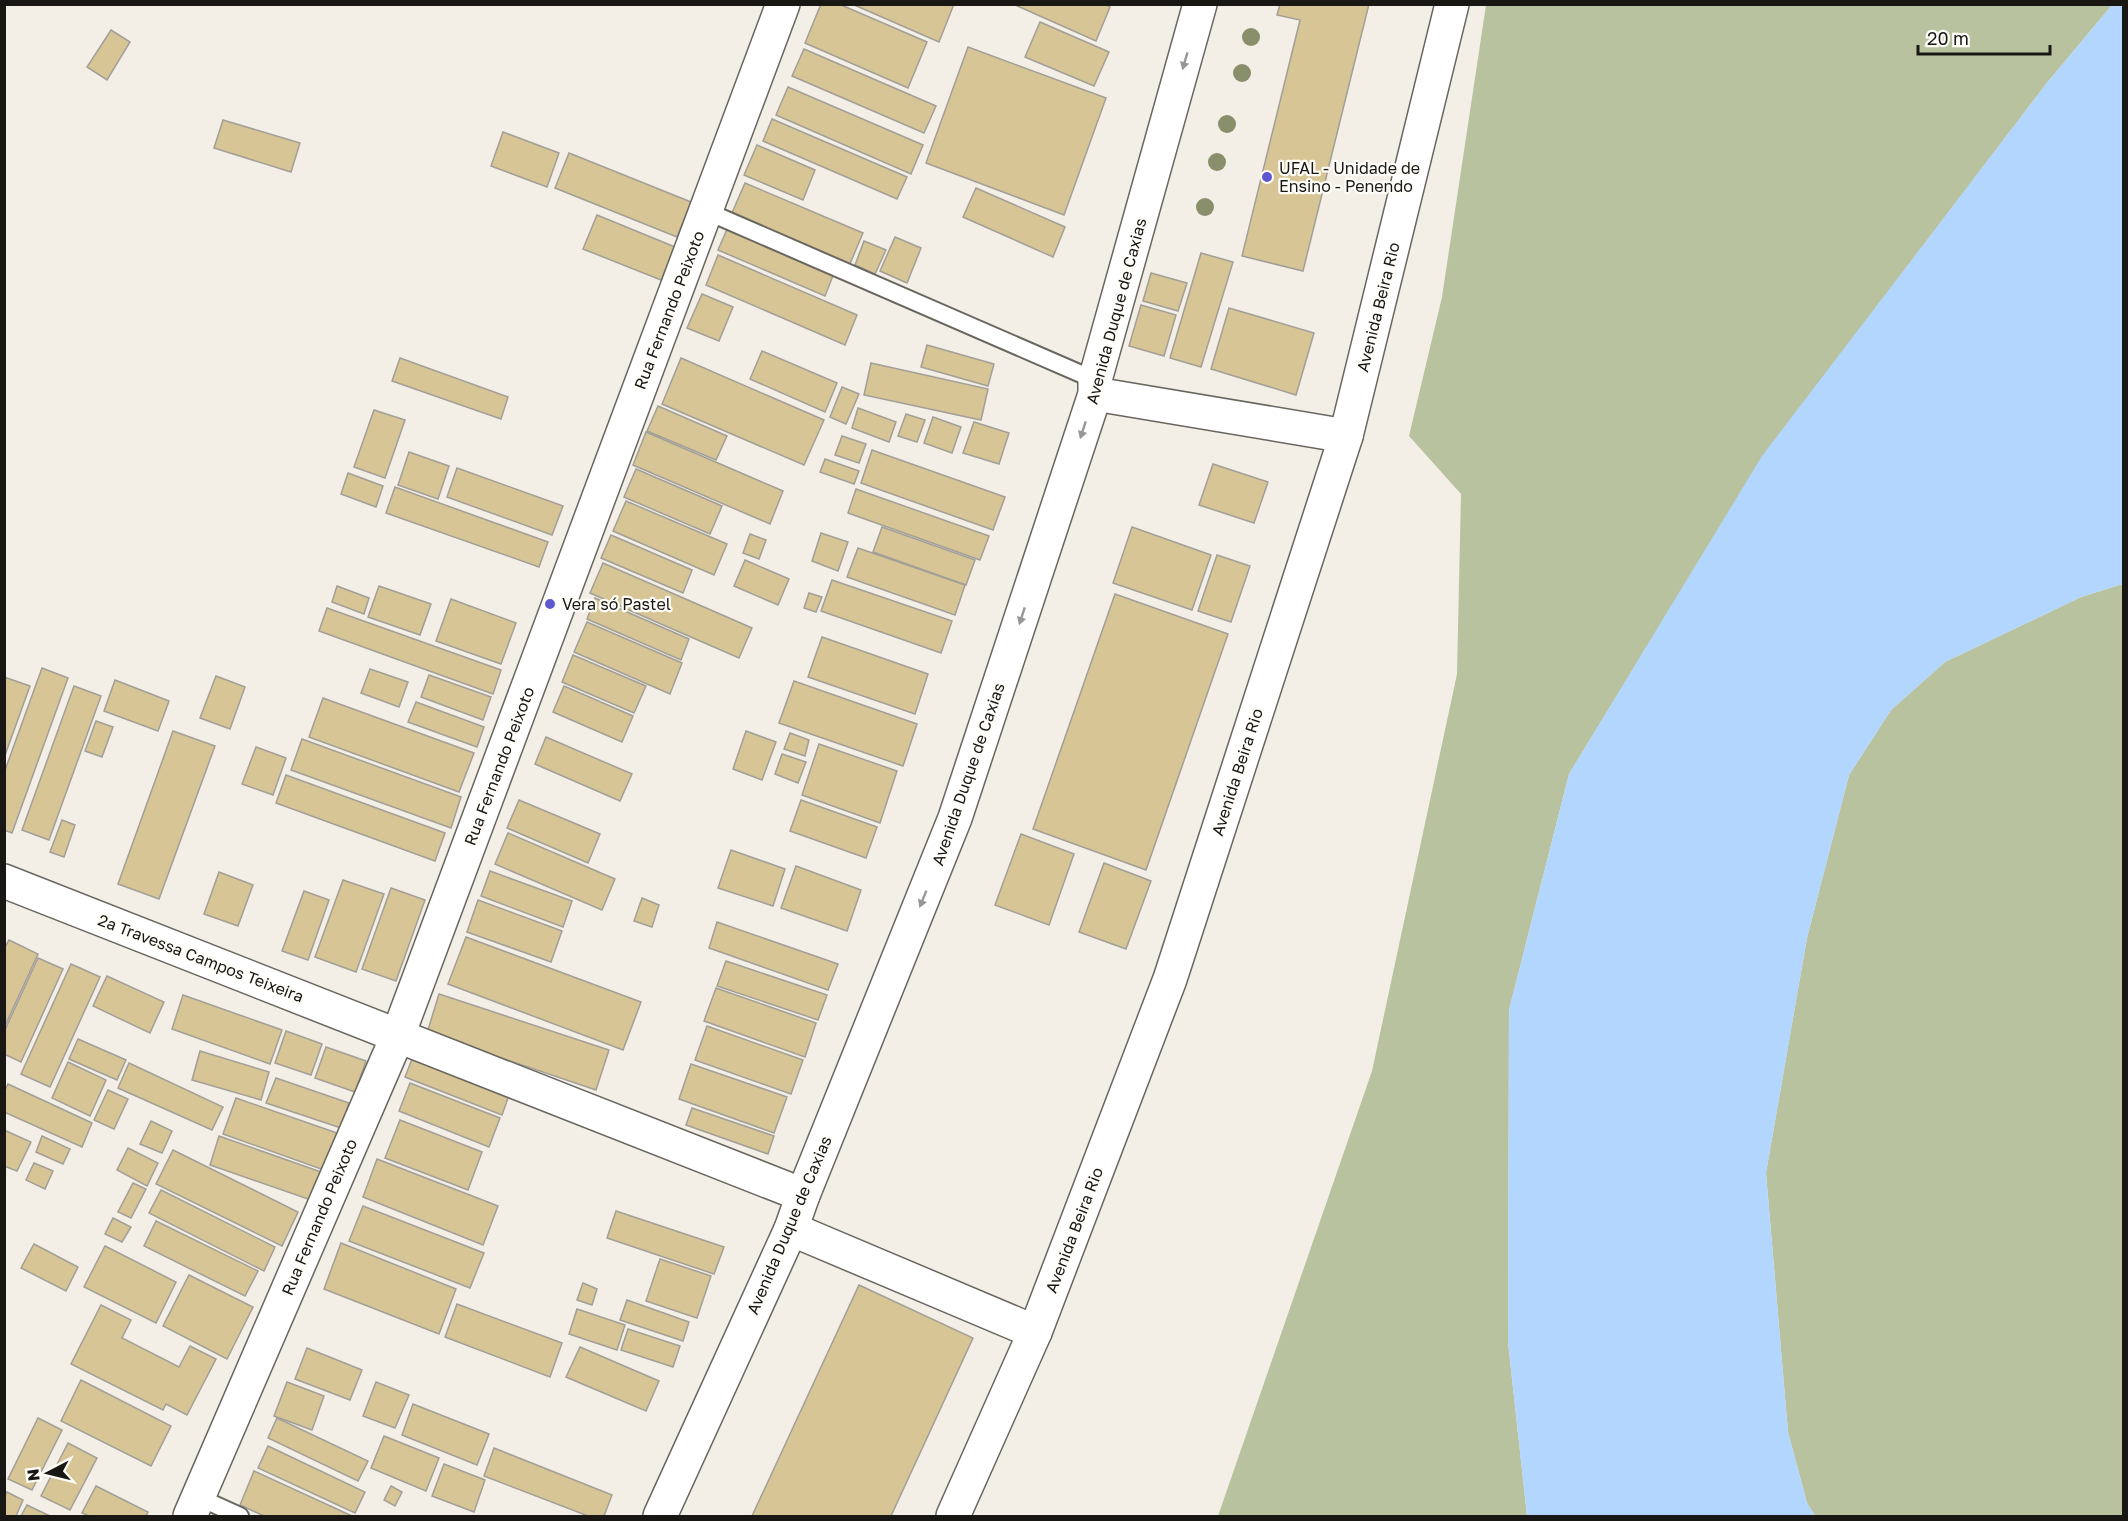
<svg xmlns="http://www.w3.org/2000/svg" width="2128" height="1521" viewBox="0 0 2128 1521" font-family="'Golos Text',sans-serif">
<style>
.green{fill:#b8c29e}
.water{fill:#b3d6fe}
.building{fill:#d8c595;stroke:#a19f97;stroke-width:1.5}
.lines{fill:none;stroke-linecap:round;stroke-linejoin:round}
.lane-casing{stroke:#68665f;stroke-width:20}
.street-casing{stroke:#68665f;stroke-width:36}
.secondary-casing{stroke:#68665f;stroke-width:36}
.lane{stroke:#fff;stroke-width:16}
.street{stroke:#fff;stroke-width:33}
.secondary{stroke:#fff;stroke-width:33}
.tree{fill:#898e6b}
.oneway{fill:#979795}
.poi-dot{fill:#5d59d1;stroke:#fffdf8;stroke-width:2}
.labels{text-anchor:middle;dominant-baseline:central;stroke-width:4.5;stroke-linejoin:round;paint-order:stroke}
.poi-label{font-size:16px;fill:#181714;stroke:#fffdf8;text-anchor:start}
.street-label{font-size:16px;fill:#181714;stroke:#fffdf8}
</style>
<rect width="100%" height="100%" fill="#f3efe7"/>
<g class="green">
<polygon points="1486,5 2112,5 2046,84 1763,456 1569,774 1509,1010 1508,1342 1527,1516 1218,1516 1372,1071 1457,674 1461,494 1409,436 1442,297"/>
<polygon points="2123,584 2123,1516 1815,1516 1807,1503 1788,1432 1766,1173 1807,938 1849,775 1891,710 1945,662 2081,597"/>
</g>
<polygon class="water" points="2112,5 2124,5 2123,584 2081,597 1945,662 1891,710 1849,775 1807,938 1766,1173 1788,1432 1807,1503 1815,1516 1527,1516 1508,1342 1509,1010 1569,774 1762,456 2046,84"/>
<g class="building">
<polygon points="821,4 839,4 927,42 908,88 805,43"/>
<polygon points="852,4 954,4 939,42"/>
<polygon points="1013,4 1105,4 1110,7 1096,41"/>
<polygon points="1280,4 1369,4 1303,271 1242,256 1300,20 1277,15"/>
<polygon points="1040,22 1109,52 1094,86 1025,57"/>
<polygon points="111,30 130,42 107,80 87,67"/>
<polygon points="968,47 1106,98 1064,215 926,163"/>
<polygon points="804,49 936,106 924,133 792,76"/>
<polygon points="788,87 923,145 911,174 776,115"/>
<polygon points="772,119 907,177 897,199 763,141"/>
<polygon points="223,120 300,143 291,172 214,148"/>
<polygon points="503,132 559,153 547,187 491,166"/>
<polygon points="757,145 815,170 803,200 744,175"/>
<polygon points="569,153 691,202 677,237 555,188"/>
<polygon points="745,183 863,233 849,266 731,215"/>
<polygon points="976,188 1065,227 1053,257 963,217"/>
<polygon points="597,215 675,247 661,280 583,249"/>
<polygon points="728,227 834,273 825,296 718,250"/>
<polygon points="895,237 921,248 907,283 880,271"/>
<polygon points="864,241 886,250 875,274 855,265"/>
<polygon points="1201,253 1233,262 1201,367 1170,358"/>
<polygon points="718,255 857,315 845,345 706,285"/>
<polygon points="1151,273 1187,283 1178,311 1143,301"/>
<polygon points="702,294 733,307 719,341 687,328"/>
<polygon points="1141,305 1176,315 1164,356 1129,346"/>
<polygon points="1229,308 1314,333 1296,395 1211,369"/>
<polygon points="927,345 994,364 988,386 921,367"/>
<polygon points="762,351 837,383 825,412 750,379"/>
<polygon points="400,358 508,397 501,419 392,381"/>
<polygon points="681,358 824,420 804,465 662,404"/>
<polygon points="871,363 988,389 981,420 864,395"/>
<polygon points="842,387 859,394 846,424 830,417"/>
<polygon points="658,406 727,436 716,460 647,431"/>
<polygon points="858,408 896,422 889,442 852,428"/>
<polygon points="374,410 405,420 385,478 354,467"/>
<polygon points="906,414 925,420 917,442 898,436"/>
<polygon points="933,417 961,427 952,453 924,443"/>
<polygon points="974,422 1009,433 999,464 963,453"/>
<polygon points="646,432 783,491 770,524 633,465"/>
<polygon points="842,436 866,444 859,463 835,455"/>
<polygon points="872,450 1005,497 993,530 861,483"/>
<polygon points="409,452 449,466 438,499 398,485"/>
<polygon points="825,459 859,471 854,484 820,472"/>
<polygon points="1213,464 1268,482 1254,523 1199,505"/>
<polygon points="457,468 563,506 552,535 447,497"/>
<polygon points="636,469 722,506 710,534 624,497"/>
<polygon points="348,473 383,486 376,507 341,494"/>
<polygon points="395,487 548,542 539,567 386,513"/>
<polygon points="856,489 989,536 980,560 848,513"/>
<polygon points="626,501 727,544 714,575 613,531"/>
<polygon points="882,527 975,560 966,585 873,552"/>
<polygon points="1132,527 1211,555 1192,610 1113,583"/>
<polygon points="821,533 848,542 838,571 812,561"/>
<polygon points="750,534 766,540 759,559 743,553"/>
<polygon points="611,535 692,570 683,593 601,558"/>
<polygon points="858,548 965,585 955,615 847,577"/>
<polygon points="1217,555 1250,566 1231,622 1198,611"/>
<polygon points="745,560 789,579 778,605 734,586"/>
<polygon points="603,563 752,628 739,658 590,593"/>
<polygon points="832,580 952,621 941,653 821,611"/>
<polygon points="337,586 369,598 364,614 332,602"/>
<polygon points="379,586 431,604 420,635 368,617"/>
<polygon points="809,593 822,597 816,612 804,608"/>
<polygon points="1115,594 1228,634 1146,870 1033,829"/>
<polygon points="595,598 689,639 681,660 587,619"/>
<polygon points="451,599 516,623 501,664 436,641"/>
<polygon points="327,608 501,670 493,694 319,631"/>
<polygon points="587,622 682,663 670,694 574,652"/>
<polygon points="822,637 928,674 915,714 808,677"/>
<polygon points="573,655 646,686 634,713 562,682"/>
<polygon points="42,668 68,678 12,833 4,830 4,773"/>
<polygon points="370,669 408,682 399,707 361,693"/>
<polygon points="429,675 491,697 483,720 421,697"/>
<polygon points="216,676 245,687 230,729 200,718"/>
<polygon points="4,677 30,686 4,758"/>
<polygon points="115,680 169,701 158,731 104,711"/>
<polygon points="794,681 917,724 903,766 779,723"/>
<polygon points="74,686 101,696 49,840 22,830"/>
<polygon points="564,686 633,716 622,742 553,712"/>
<polygon points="323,698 474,753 459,792 309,737"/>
<polygon points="416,702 484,727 477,747 408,722"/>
<polygon points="96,721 113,727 102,757 85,751"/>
<polygon points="173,731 215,746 159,899 118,884"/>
<polygon points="746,731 776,742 762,780 733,769"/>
<polygon points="790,733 809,740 805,756 784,749"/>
<polygon points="546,737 632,774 620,801 535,764"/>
<polygon points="302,739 461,797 451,828 291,770"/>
<polygon points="819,744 897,771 880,823 802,795"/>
<polygon points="256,747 286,758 273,795 242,784"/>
<polygon points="782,754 806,762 798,783 775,774"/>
<polygon points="286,775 445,833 435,861 276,803"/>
<polygon points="519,800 600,834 588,863 507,828"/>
<polygon points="801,800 877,827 866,858 790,831"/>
<polygon points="62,820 75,825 64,857 50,852"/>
<polygon points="508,833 615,879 602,910 495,864"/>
<polygon points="1021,834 1074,854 1049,925 995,905"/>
<polygon points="731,850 785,869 773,906 718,888"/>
<polygon points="1104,863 1151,881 1126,949 1079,932"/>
<polygon points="796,866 861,890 847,931 781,908"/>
<polygon points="490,871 572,901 563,927 481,896"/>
<polygon points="219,872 253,885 238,926 204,914"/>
<polygon points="343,880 384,894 356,972 315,957"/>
<polygon points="391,888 425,900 396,981 362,969"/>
<polygon points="304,891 329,900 308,960 282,951"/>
<polygon points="642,898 659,905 652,927 634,921"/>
<polygon points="478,900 562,931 551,962 467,932"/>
<polygon points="717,922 838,964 828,990 709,948"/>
<polygon points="466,937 641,1002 623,1050 448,984"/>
<polygon points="9,940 38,954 5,1026 4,949"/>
<polygon points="38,958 63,969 21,1062 4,1054 4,1032"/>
<polygon points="726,961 827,995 818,1020 717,986"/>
<polygon points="71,964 100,977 50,1087 21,1074"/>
<polygon points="107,976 164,1002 150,1033 93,1006"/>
<polygon points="716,988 816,1023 805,1057 704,1021"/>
<polygon points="439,994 609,1050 596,1090 427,1033"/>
<polygon points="183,995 282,1030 270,1064 172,1029"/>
<polygon points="707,1026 803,1060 791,1094 695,1060"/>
<polygon points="286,1031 322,1044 311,1075 275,1063"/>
<polygon points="78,1039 126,1060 117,1080 69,1059"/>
<polygon points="326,1047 366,1061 355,1092 315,1078"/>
<polygon points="416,1049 512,1087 502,1115 405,1077"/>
<polygon points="200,1051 269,1072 261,1100 192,1080"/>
<polygon points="68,1062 106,1080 90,1116 52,1098"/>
<polygon points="129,1063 223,1107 212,1130 118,1088"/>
<polygon points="691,1064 787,1097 774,1133 679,1099"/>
<polygon points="276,1078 349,1103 341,1128 266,1103"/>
<polygon points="410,1083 500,1118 489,1147 399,1111"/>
<polygon points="8,1084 92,1123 82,1147 4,1112 4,1092"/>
<polygon points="108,1090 128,1099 114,1129 94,1120"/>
<polygon points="236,1098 337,1133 324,1170 223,1134"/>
<polygon points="692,1108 774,1136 768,1154 686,1125"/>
<polygon points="400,1120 482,1152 468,1190 385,1158"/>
<polygon points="151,1121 172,1131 162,1153 140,1144"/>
<polygon points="4,1130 31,1142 17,1171 4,1166"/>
<polygon points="42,1136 70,1149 63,1164 36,1152"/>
<polygon points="219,1136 321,1172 311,1200 210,1165"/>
<polygon points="128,1148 158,1163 147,1186 117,1170"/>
<polygon points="173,1150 298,1212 282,1246 156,1184"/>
<polygon points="377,1159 498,1206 483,1245 363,1197"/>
<polygon points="34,1163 53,1171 45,1189 26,1180"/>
<polygon points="133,1183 146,1189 131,1218 118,1212"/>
<polygon points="161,1190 275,1247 264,1271 149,1213"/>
<polygon points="363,1206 484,1253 470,1288 349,1241"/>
<polygon points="616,1211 724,1247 714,1274 607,1238"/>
<polygon points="113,1218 131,1227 122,1242 105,1234"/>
<polygon points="156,1221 258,1271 245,1296 144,1246"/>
<polygon points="341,1243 456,1289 439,1334 324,1289"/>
<polygon points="34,1244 78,1267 66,1291 21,1268"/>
<polygon points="105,1246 176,1282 156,1323 84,1287"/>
<polygon points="660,1259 711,1276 697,1318 646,1301"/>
<polygon points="189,1275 253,1307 227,1359 163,1326"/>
<polygon points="583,1283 597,1289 592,1305 577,1300"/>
<polygon points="859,1285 973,1338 891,1516 752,1516"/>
<polygon points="627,1300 689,1322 683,1341 620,1320"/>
<polygon points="457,1304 562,1343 550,1377 445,1337"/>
<polygon points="101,1305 131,1320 122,1338 179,1367 190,1346 216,1359 187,1415 166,1404 163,1410 71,1364"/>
<polygon points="577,1309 625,1325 617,1350 569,1334"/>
<polygon points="628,1329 680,1346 673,1367 621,1350"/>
<polygon points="580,1347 659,1381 646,1411 566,1377"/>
<polygon points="307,1348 362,1370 350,1400 295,1379"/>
<polygon points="81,1380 171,1426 151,1466 61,1421"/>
<polygon points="287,1382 324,1396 312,1430 274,1416"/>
<polygon points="376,1382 409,1395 395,1428 363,1416"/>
<polygon points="413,1404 489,1434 477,1465 402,1435"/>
<polygon points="38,1418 62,1430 32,1490 8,1479"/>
<polygon points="277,1418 368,1461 358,1481 268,1438"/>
<polygon points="384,1436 439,1458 426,1491 371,1468"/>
<polygon points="68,1443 97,1458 70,1510 41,1496"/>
<polygon points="268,1446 365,1492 355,1513 258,1468"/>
<polygon points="494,1448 612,1495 604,1516 588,1516 484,1476"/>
<polygon points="444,1464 485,1480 474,1512 432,1496"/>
<polygon points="254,1471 352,1516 264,1516 240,1505"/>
<polygon points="96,1486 148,1512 146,1516 89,1516 82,1513"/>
<polygon points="391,1486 402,1492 395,1506 384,1500"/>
<polygon points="7,1492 23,1500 16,1516 4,1516 4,1497"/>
<polygon points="27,1505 50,1516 21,1516"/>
</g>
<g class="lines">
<defs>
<g id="lane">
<polyline points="706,211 1095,380"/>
<polyline points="198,1497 240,1516"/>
</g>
<polyline id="street" points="190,1516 398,1035 783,4"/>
<g id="secondary">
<polyline points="1095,394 1346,436"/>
<polyline points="4,881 803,1195"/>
<polyline points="791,1229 1035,1332"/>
<polyline points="660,1516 791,1229 803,1195 955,818 1095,394 1095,380 1200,4"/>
<polyline points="953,1516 1035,1332 1170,979 1346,436 1452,4"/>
</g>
</defs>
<use href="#lane" class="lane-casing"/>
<use href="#street" class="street-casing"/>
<use href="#secondary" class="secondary-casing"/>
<use href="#lane" class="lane"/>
<use href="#street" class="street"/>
<use href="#secondary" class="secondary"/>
</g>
<g class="tree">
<circle cx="1251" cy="37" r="9"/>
<circle cx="1242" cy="73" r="9"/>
<circle cx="1227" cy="124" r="9"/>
<circle cx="1217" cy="162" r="9"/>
<circle cx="1205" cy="207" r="9"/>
</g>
<defs><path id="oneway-solid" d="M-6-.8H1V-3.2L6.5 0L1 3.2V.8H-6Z" transform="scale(1.5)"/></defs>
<g class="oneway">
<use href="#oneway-solid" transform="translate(1185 61) rotate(106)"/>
<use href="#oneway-solid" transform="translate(1083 430) rotate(108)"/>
<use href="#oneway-solid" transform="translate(1022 616) rotate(108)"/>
<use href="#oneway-solid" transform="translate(923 899) rotate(112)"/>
</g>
<g class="poi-dot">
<circle cx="1267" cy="177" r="6"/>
<circle cx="550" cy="604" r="6"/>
</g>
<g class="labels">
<g class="poi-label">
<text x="1279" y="168">UFAL - Unidade de<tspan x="1279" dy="18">Ensino - Penendo</tspan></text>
<text x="562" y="604">Vera só Pastel</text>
</g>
<g class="street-label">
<text transform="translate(1378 307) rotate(-76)">Avenida Beira Rio</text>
<text transform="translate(669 310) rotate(-69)">Rua Fernando Peixoto</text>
<text transform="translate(1116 311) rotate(-75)">Avenida Duque de Caxias</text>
<text transform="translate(499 766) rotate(-69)">Rua Fernando Peixoto</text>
<text transform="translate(1237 772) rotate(-72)">Avenida Beira Rio</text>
<text transform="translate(968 774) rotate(-71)">Avenida Duque de Caxias</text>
<text transform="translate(201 958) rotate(21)">2ª Travessa Campos Teixeira</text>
<text transform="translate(319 1217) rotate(-67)">Rua Fernando Peixoto</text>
<text transform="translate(789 1225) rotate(-67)">Avenida Duque de Caxias</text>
<text transform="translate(1074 1230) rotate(-69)">Avenida Beira Rio</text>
</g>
</g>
<rect width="2128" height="1521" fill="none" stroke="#181714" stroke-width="12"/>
<g transform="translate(48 1473) rotate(263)" stroke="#fffdf8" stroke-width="4.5" paint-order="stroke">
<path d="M0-4.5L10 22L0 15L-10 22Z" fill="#181714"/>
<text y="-9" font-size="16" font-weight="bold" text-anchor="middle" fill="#181714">N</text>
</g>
<path d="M1918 45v9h132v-9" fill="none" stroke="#181714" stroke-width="3"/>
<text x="1927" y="45" font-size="18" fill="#181714" stroke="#fffdf8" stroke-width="4.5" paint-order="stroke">20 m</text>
</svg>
